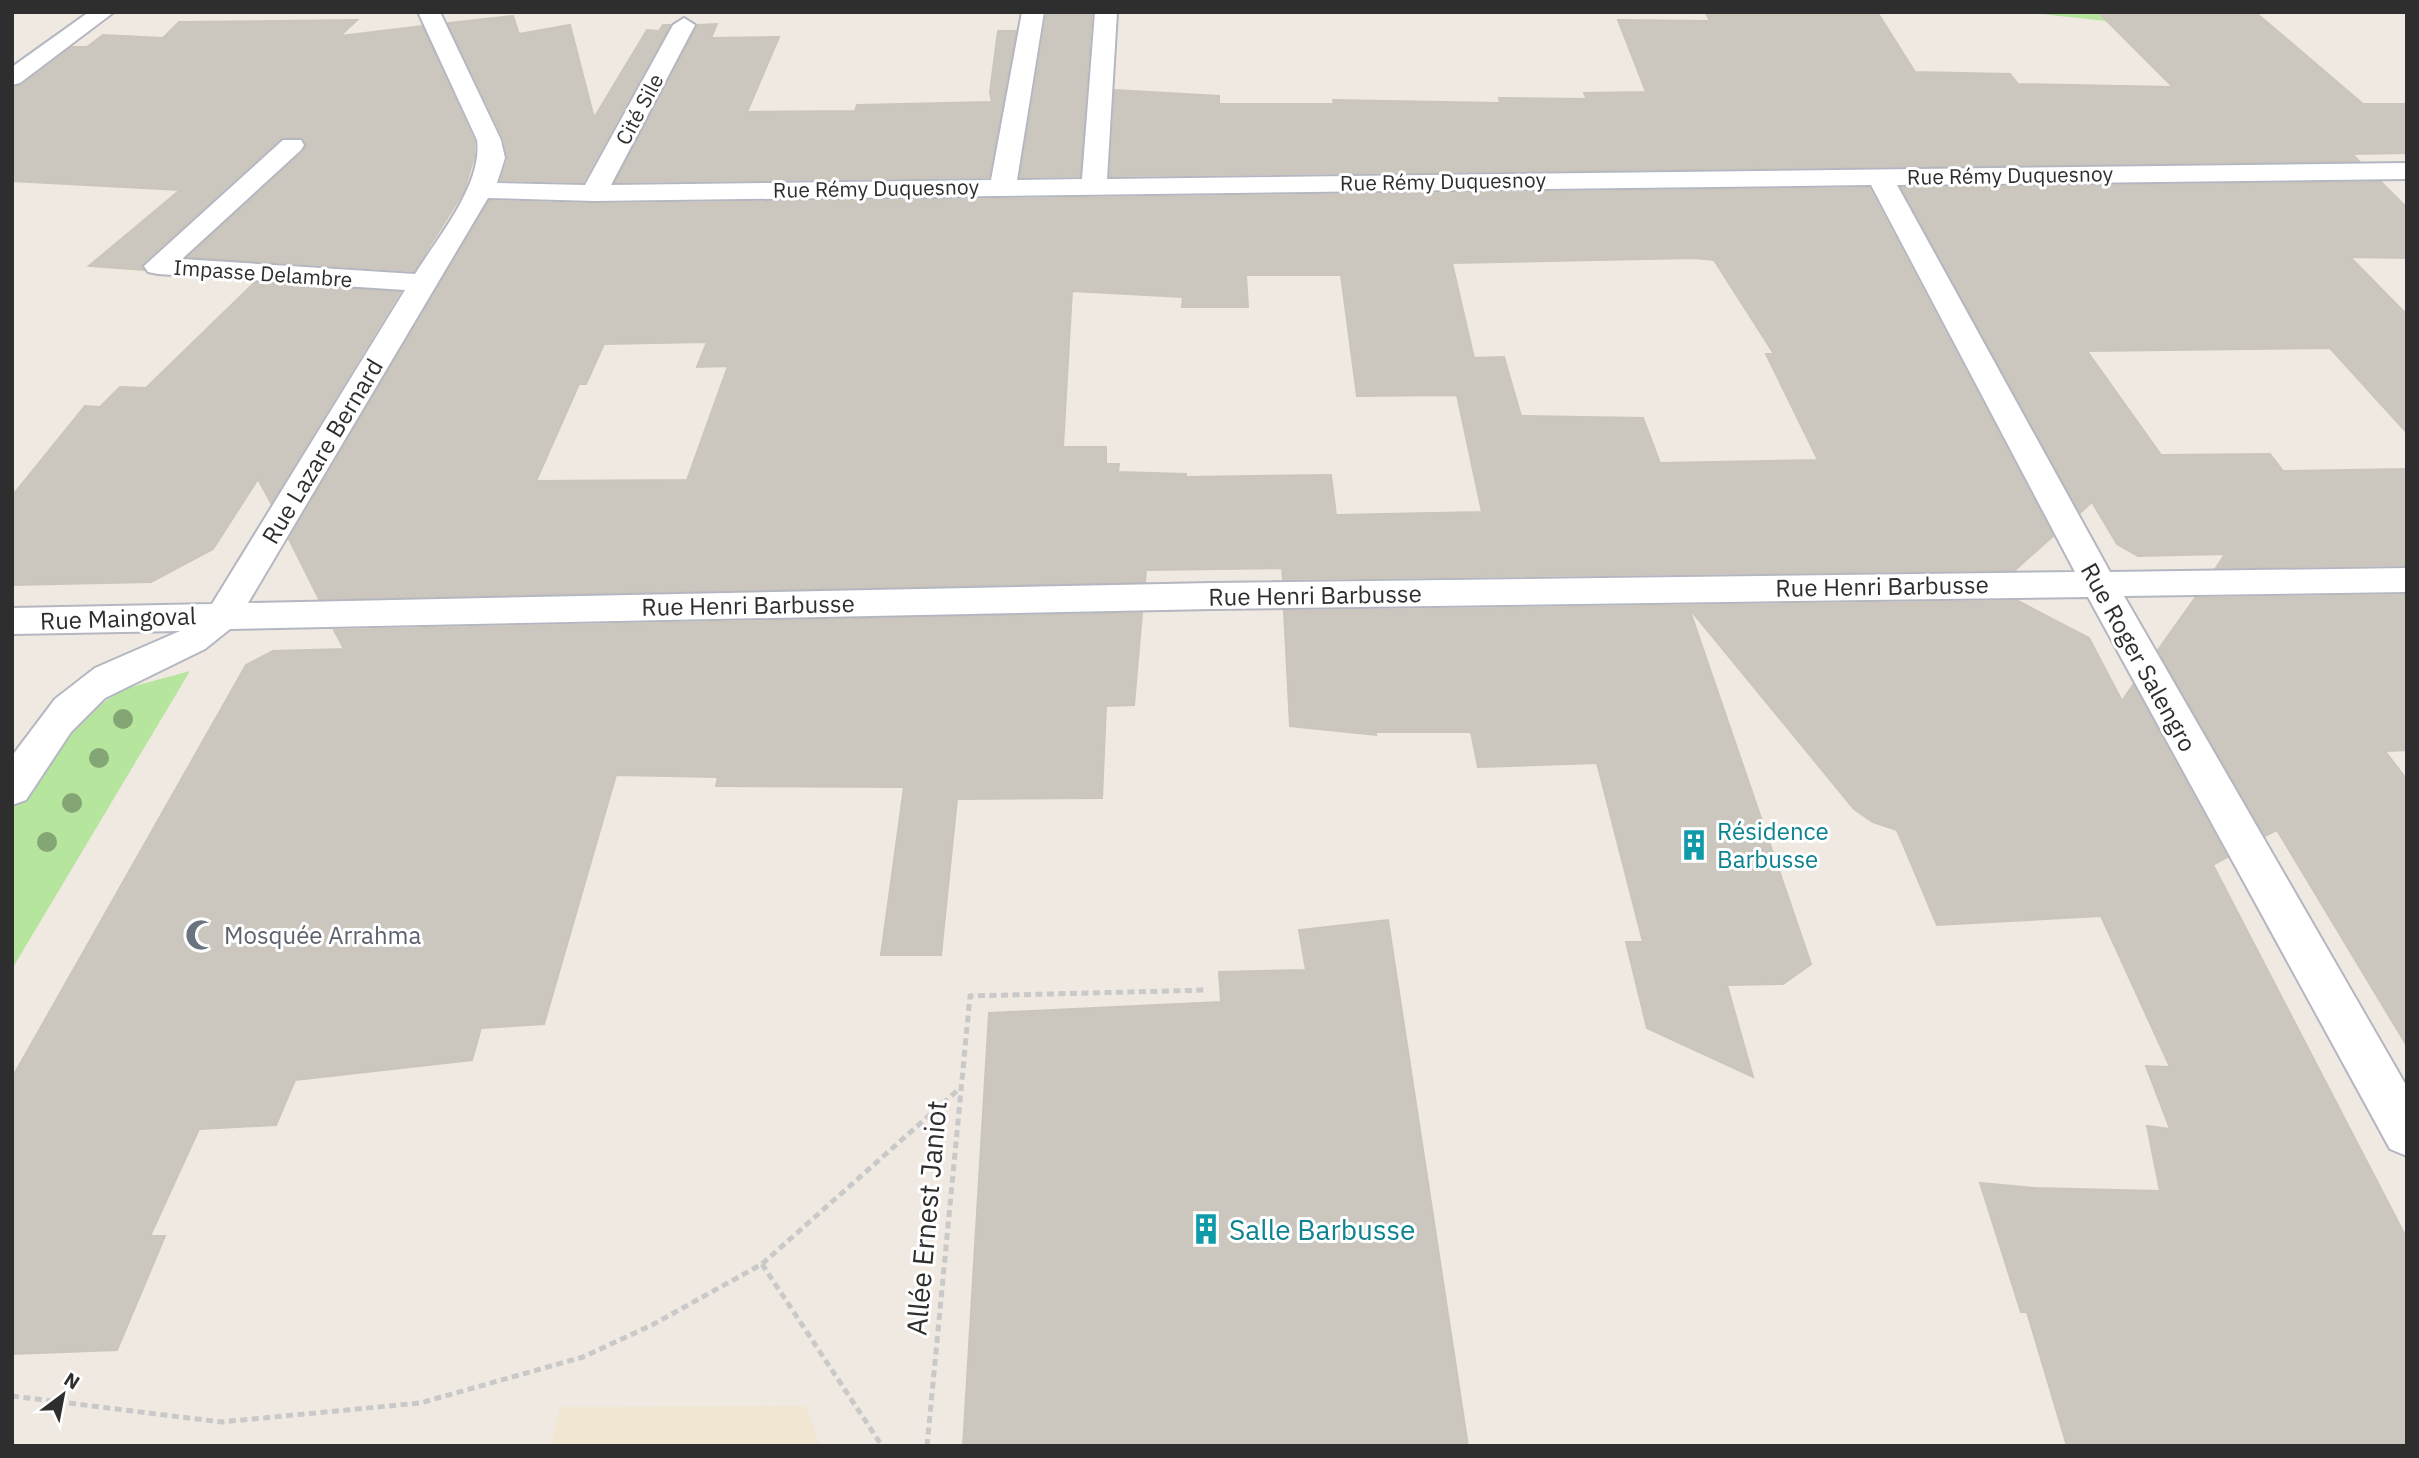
<svg xmlns="http://www.w3.org/2000/svg" width="2419" height="1458" viewBox="0 0 2419 1458" font-family="'IBM Plex Sans',sans-serif">
<style>
.education{fill:#f0e6d1}
.green{fill:#b6e59e}
.building{fill:#cbc7bf;stroke:#cbc5ba;stroke-width:2;fill-rule:evenodd}
.lines{fill:none;stroke-linecap:round;stroke-linejoin:round}
.minor-casing{stroke:#b4b7c1;stroke-width:4}
.path{stroke:#c9c9c9;stroke-width:5;stroke-dasharray:7 4.5;stroke-linecap:butt}
.minor{fill:#fff;fill-rule:evenodd}
.tree{fill:#84a574}
.labels{text-anchor:middle;dominant-baseline:central;stroke-width:6;stroke-linejoin:round;paint-order:stroke}
.far-street-label{font-size:21px;fill:#2e2e2e;stroke:#fff}
.street-label{font-size:24px;fill:#2e2e2e;stroke:#fff}
.culture-label{font-size:24px;fill:#0d838f;stroke:#fff;text-anchor:start}
.worship-label{font-size:24px;fill:#5b616d;stroke:#fff;text-anchor:start}
.near-street-label{font-size:28px;fill:#2e2e2e;stroke:#fff}
.near-culture-label{font-size:28px;fill:#0d838f;stroke:#fff;text-anchor:start}
</style>
<rect width="100%" height="100%" fill="#efe9e1"/>
<polygon class="education" points="806,1406 820,1446 551,1446 560,1407"/>
<g class="green">
<polygon points="1795,12 2097,12 2106,21 2022,12"/>
<polygon points="190,671 12,969 12,773 120,690"/>
</g>
<g class="building">
<polygon points="1047,12 1092,12 1080,176 1020,177"/>
<polygon points="2098,12 2255,12 2363,104 2407,104 2407,153 2352,154 2359,161 1110,176 1115,90 1219,96 1219,104 1334,104 1333,100 1500,103 1499,98 1587,99 1584,93 1646,92 1618,20 1710,21 1707,15 1879,15 1915,72 2010,74 2018,84 2173,87"/>
<polygon points="513,16 519,34 570,25 594,118 647,30 659,31 663,25 670,25 583,182 501,180 508,159 504,139 448,23"/>
<polygon points="357,20 340,36 422,26 474,141 474,157 464,191 414,271 188,257 303,152 306,144 301,137 281,138 142,264 144,270 89,266 180,190 12,181 12,87 22,85 72,47 87,47 103,35 163,38 179,22"/>
<polygon points="717,24 711,38 779,37 747,112 855,111 857,105 992,102 990,92 998,31 1016,31 989,177 615,182 698,25"/>
<polygon points="2381,182 2407,208 2407,258 2350,257 2407,315 2407,433 2330,348 2087,351 2161,455 2270,454 2283,471 2407,469 2407,565 2216,568 2225,554 2138,556 2117,544 2092,502 2080,513 1901,188"/>
<path d="M1869 188 2053 536 2015 570 1283 579 1282 568 1146 570 1145 582 319 599 289 539 489 201 594 204ZM1694 258 1714 260 1774 354H1766L1818 460 1660 463 1643 418 1521 416 1504 357 1474 358 1452 263ZM1246 275H1341L1357 396 1457 395 1482 512 1336 515 1331 475 1186 477V474L1118 472 1119 464H1106V447H1063L1072 291 1183 297 1182 307H1248ZM707 342 697 367 728 366 687 480 536 481 579 384H586L604 344Z"/>
<polygon points="254,283 400,292 271,503 258,479 213,549 151,582 12,585 12,496 85,406 100,407 120,387 146,388"/>
<polygon points="2407,595 2407,750 2385,751 2407,780 2407,1046 2277,830 2265,836 2158,650 2195,598"/>
<polygon points="2018,601 2089,638 2122,701 2133,685 2227,857 2213,865 2407,1239 2407,1446 2067,1446 2027,1312 2021,1312 1980,1183 2035,1188 2160,1191 2147,1126 2170,1129 2146,1066 2170,1067 2101,916 1937,925 1897,830 1873,822 1854,809 1689,608 1811,964 1783,984 1727,985 1753,1077 1647,1028 1626,942 1643,942 1597,763 1478,767 1471,732 1376,732 1376,735 1290,726 1284,611"/>
<polygon points="1142,613 1134,705 1106,706 1102,798 957,799 941,955 881,955 904,787 716,786 718,777 616,775 544,1024 481,1028 472,1060 295,1080 276,1125 199,1129 150,1236 165,1236 117,1350 12,1354 12,1078 246,665 273,651 344,649 334,630"/>
<polygon points="1388,920 1468,1446 963,1446 989,1013 1221,1002 1219,972 1306,970 1299,930"/>
</g>
<g class="lines">
<defs>
<g id="minor">
<polygon points="89,12 114,12 20,83 12,85 12,67"/>
<path d="M418 12H440L501 140 505 158 497 183 585 185 673 25 684 18 695 25 611 185 991 180 1022 12H1044L1017 180 1082 179 1095 12H1117L1107 179 2407 163V179L1897 185 2110 572 2407 568V592L2124 596 2407 1087V1156L2390 1149 2088 597 1212 609 230 629 205 649 105 698 71 732 26 800 12 805V756L55 699 95 668 180 631 12 634V608L212 604 405 290 158 274 148 272 144 266 283 140H301L304 145 301 150 182 259 415 274C438 237 483 184 477 140ZM1871 185 2075 572 1212 583 248 603 488 198 594 201Z"/>
</g>
</defs>
<use href="#minor" class="minor-casing"/>
<g class="path">
<polyline points="762,1264 882,1446"/>
<polyline points="12,1396 221,1422 420,1403 583,1357 652,1325 762,1264 959,1089"/>
<polyline points="927,1446 970,996 1208,990"/>
</g>
<use href="#minor" class="minor"/>
</g>
<g class="tree">
<circle cx="123" cy="719" r="10"/>
<circle cx="99" cy="758" r="10"/>
<circle cx="72" cy="803" r="10"/>
<circle cx="47" cy="842" r="10"/>
</g>
<defs>
<symbol id="building-bare" viewBox="-9 -9 18 18"><path d="M-4-6H4V6H1V3H-1V6H-4ZM-2.5-4.3h1.7v1.8h-1.7ZM.8-4.3h1.7v1.8H.8ZM-2.5-1h1.7V.8h-1.7ZM.8-1h1.7V.8H.8Z" fill="#0f9aa8" stroke="#fff" stroke-width="2.5" paint-order="stroke"/></symbol>
<symbol id="mosque-bare" viewBox="-9 -9 18 18"><path d="M3.5-4.9A6 6 0 1 0 3.5 4.9A5 5 0 1 1 3.5-4.9Z" fill="#6b7280" stroke="#fff" stroke-width="2.5" paint-order="stroke"/></symbol>
</defs>
<g fill-rule="evenodd">
<use href="#building-bare" x="1672" y="823" width="44" height="44"/>
<use href="#mosque-bare" x="179" y="913" width="44" height="44"/>
<use href="#building-bare" x="1184" y="1207" width="44" height="44"/>
</g>
<g class="labels">
<g class="far-street-label">
<text transform="translate(639 109) rotate(-62)">Cité Sile</text>
<text transform="translate(2010 175) rotate(-1)">Rue Rémy Duquesnoy</text>
<text transform="translate(1443 181) rotate(-1)">Rue Rémy Duquesnoy</text>
<text transform="translate(876 188) rotate(-1)">Rue Rémy Duquesnoy</text>
<text transform="translate(263 273) rotate(4)">Impasse Delambre</text>
</g>
<g class="street-label">
<text transform="translate(322 451) rotate(-59)">Rue Lazare Bernard</text>
<text transform="translate(1882 586) rotate(-1)">Rue Henri Barbusse</text>
<text transform="translate(1315 595) rotate(-1)">Rue Henri Barbusse</text>
<text transform="translate(748 605) rotate(-1)">Rue Henri Barbusse</text>
<text transform="translate(118 618) rotate(-2)">Rue Maingoval</text>
<text transform="translate(2139 657) rotate(61)">Rue Roger Salengro</text>
</g>
<g class="culture-label">
<text x="1717" y="831">Résidence<tspan x="1717" dy="28">Barbusse</tspan></text>
</g>
<g class="worship-label">
<text x="224" y="935">Mosquée Arrahma</text>
</g>
<g class="near-street-label">
<text transform="translate(926 1218) rotate(-85)">Allée Ernest Janiot</text>
</g>
<g class="near-culture-label">
<text x="1229" y="1229">Salle Barbusse</text>
</g>
</g>
<rect width="2419" height="1458" fill="none" stroke="#2e2e2e" stroke-width="28"/>
<g transform="translate(63 1395) rotate(32)" stroke="#ffffff" stroke-width="5" paint-order="stroke">
<path d="M0-5L12 26L0 18L-12 26Z" fill="#2e2e2e"/>
<text y="-10" font-size="19" font-weight="bold" text-anchor="middle" fill="#2e2e2e">N</text>
</g>
</svg>
